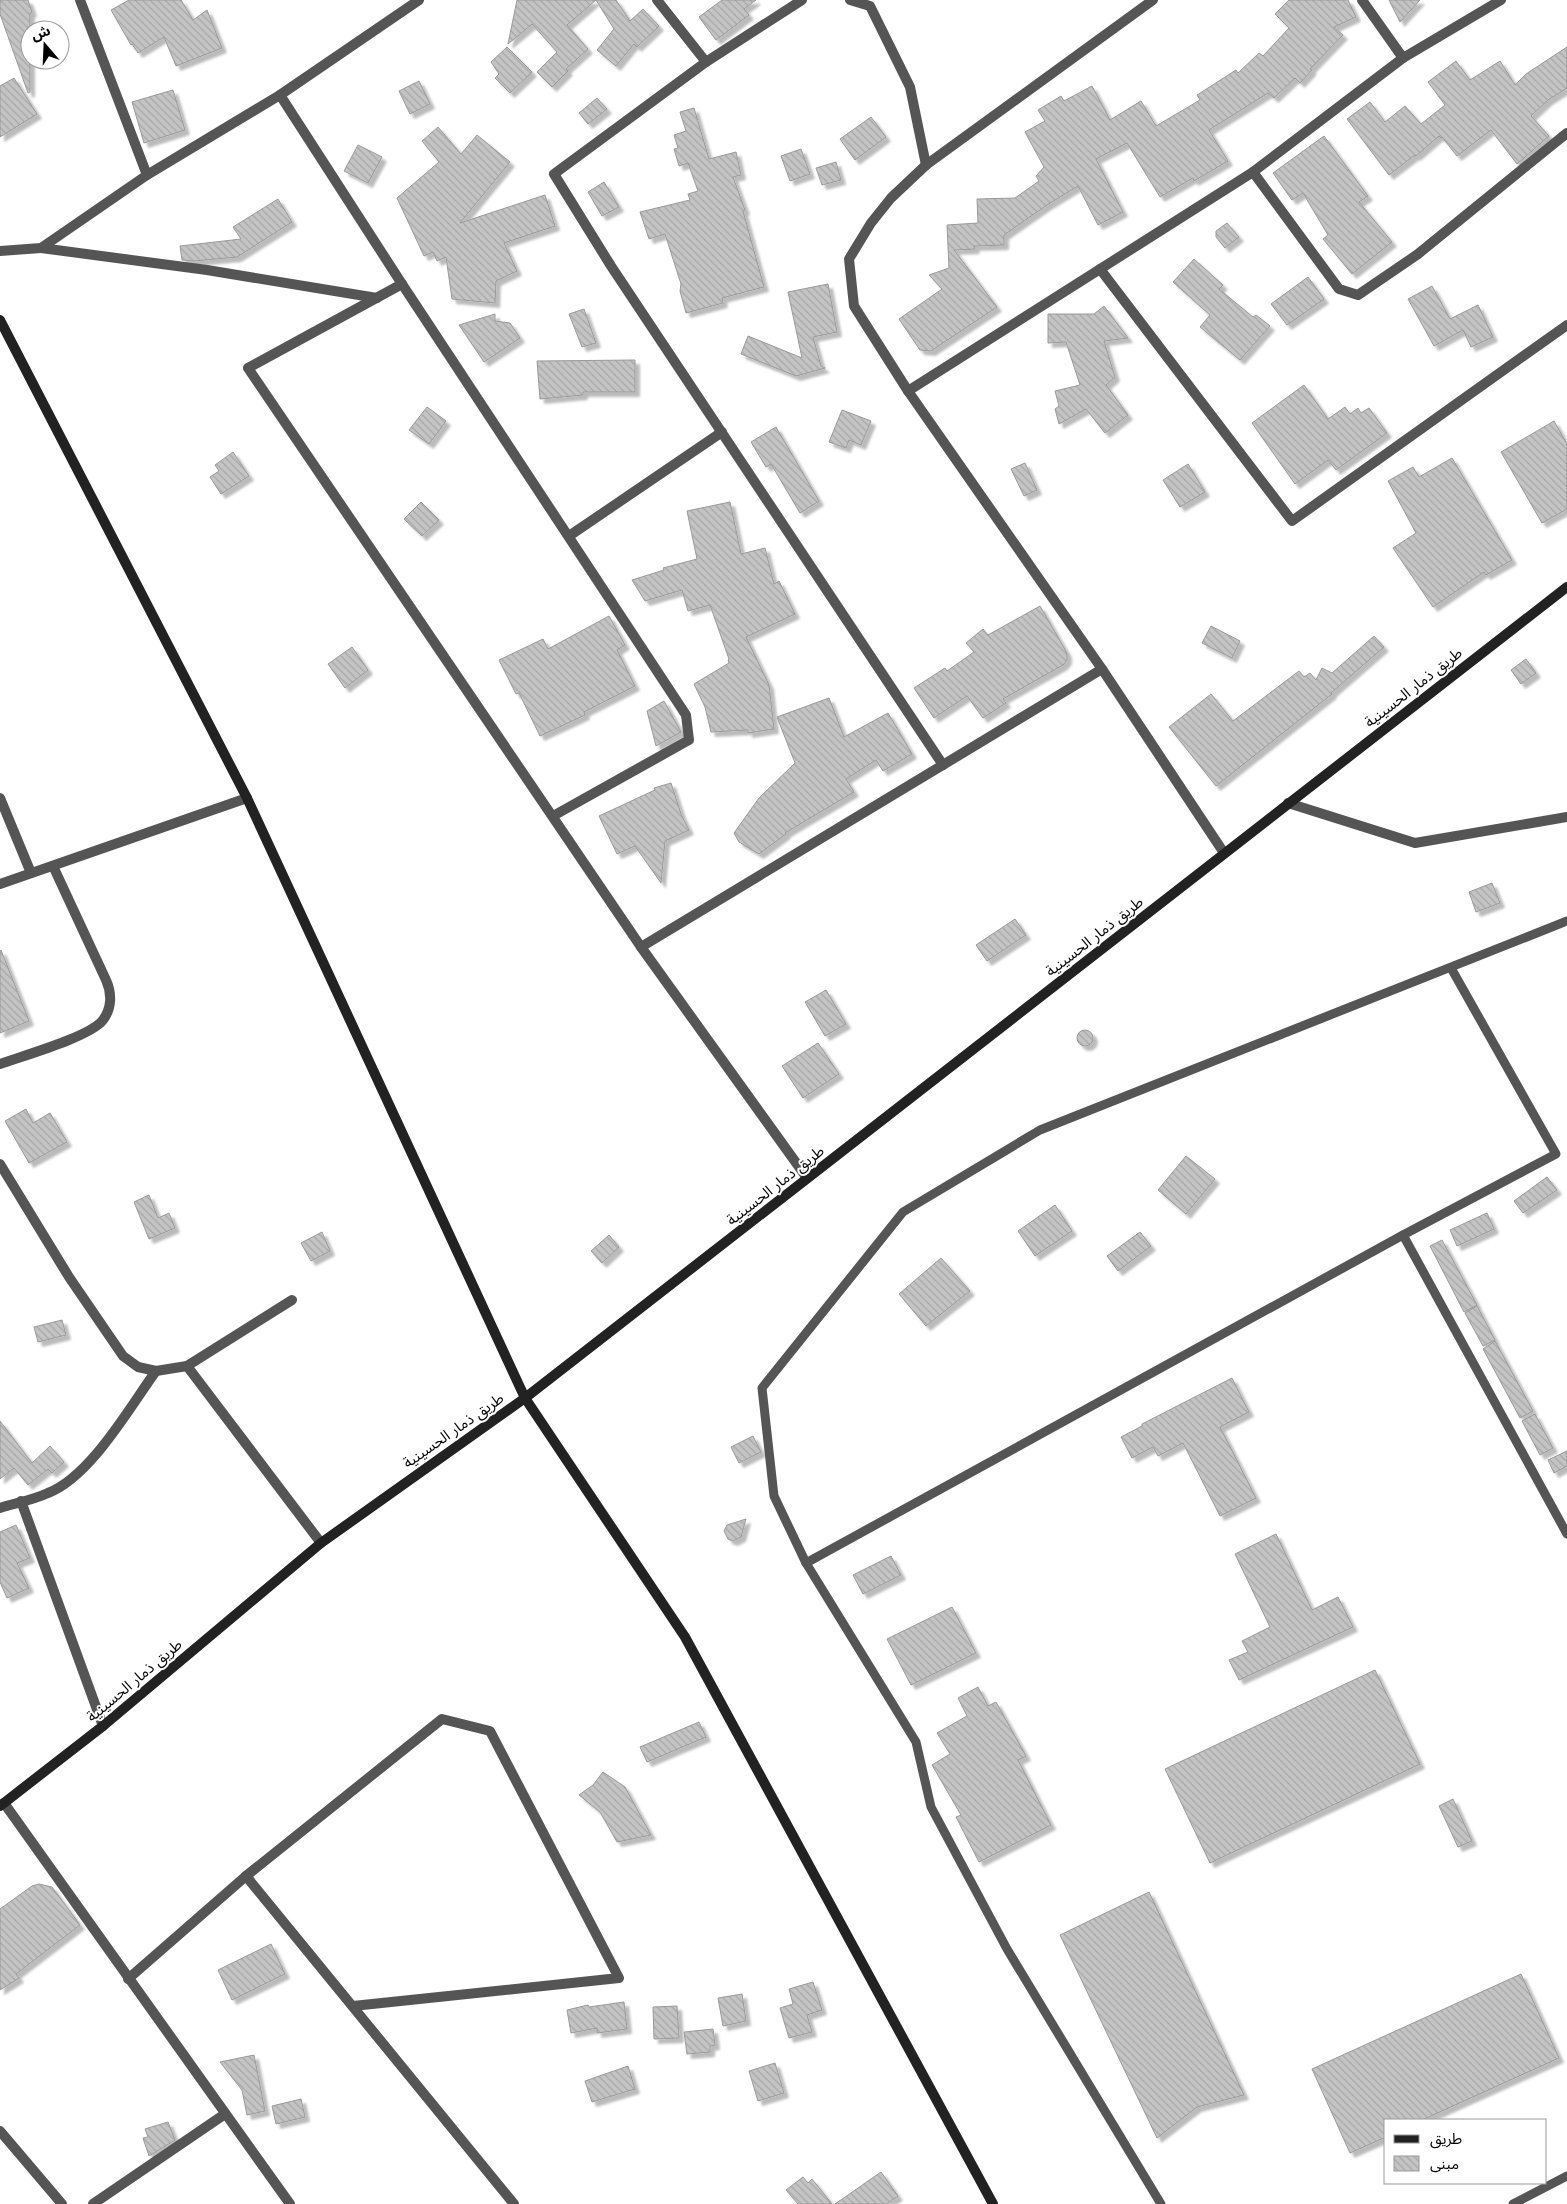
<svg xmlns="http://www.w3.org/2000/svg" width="1567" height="2204" viewBox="0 0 1567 2204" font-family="Helvetica,'Noto Sans Arabic',sans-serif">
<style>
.building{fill:url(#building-back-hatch);stroke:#999;filter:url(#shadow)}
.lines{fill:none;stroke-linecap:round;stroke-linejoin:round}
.lane{stroke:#555;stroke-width:9}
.street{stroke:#555;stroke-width:10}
.secondary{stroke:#222;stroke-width:10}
.labels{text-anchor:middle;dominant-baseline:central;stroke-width:4;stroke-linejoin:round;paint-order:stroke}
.street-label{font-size:15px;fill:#000;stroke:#fff}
</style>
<defs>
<pattern id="building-back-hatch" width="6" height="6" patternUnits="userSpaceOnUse" patternTransform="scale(1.25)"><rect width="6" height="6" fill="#c4c4c4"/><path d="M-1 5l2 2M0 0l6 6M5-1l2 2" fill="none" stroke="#a7a7a7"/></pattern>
<filter id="shadow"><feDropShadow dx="4.5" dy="4.5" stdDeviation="1" flood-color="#0004"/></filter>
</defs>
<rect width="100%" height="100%" fill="#fff"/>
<g class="building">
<polygon points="0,0 28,0 32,12 30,13 30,92 28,93 0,14"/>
<polygon points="129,0 181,0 193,20 207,10 222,48 176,66 164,37 138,53 132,44 131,45 111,10"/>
<polygon points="517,0 616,0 630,21 643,9 659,26 637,47 634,44 616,66 597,50 614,29 596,0 567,25 588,49 566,69 568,71 552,87 537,72 557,52 532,24 508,44"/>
<polygon points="722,0 756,0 744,9 749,15 716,40 699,17"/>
<polygon points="1289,0 1348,0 1356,17 1334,27 1343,35 1310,69 1312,70 1300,83 1295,78 1274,98 1268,93 1209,130 1228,161 1194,181 1193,178 1160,197 1127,143 1096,159 1123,212 1098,225 1078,186 1047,205 1004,235 1004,245 974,246 975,249 954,250 997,307 931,351 920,350 899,319 942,289 929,275 949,268 947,225 978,223 977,199 1015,198 1039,181 1036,176 1044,167 1025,132 1045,121 1038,110 1061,96 1064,101 1092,86 1110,120 1141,101 1156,126 1200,100 1197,95 1236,70 1238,73 1259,53 1263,56 1289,28 1275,14"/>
<polygon points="1389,0 1420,0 1400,22"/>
<polygon points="507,47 532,72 510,93 495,78 499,74 491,62"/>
<polygon points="1567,47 1567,88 1548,100 1531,116 1549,136 1517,164 1491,130 1457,156 1442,137 1441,138 1439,136 1416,156 1415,155 1389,175 1347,119 1370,102 1385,122 1405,106 1421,124 1445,105 1428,82 1456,61 1470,80 1500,61 1515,85 1526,74"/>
<polygon points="14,78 37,114 0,137 0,86"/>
<polygon points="419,81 430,104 410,114 399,91"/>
<polygon points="173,90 185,130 144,143 132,102"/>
<polygon points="597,98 607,109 588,124 579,113"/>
<polygon points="694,108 709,159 736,152 741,175 733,177 745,210 743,211 764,287 722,298 723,303 686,313 680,291 681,284 665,234 649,239 640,212 690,200 688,194 698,191 688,163 679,166 674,149 678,148 674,135 686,131 680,112"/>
<polygon points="871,117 886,137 855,160 840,139"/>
<polygon points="438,127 461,154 477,135 510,162 460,223 545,195 555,226 504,243 517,271 496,281 495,303 452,299 446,257 437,261 433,252 424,256 397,198 439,162 422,141"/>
<polygon points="1324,136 1368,196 1359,202 1392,242 1352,274 1323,239 1328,235 1303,193 1292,200 1273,173"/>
<polygon points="358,145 382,157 368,183 344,171"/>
<polygon points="801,149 810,174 790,181 781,156"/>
<polygon points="836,162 841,180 822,185 816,168"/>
<polygon points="604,182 619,207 602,216 588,192"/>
<polygon points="278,199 292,222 237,257 194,261 182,260 180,246 241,239 233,227"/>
<polygon points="1227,223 1239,237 1225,248 1216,237 1216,231"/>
<polygon points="1194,259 1223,285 1219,289 1253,317 1256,315 1270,326 1240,360 1200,327 1210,315 1173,282"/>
<polygon points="1308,277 1324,299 1287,325 1271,304"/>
<polygon points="828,284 837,332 813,337 821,366 825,368 796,376 741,354 748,336 802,358 788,292"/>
<polygon points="1432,286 1450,319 1478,305 1493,337 1471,347 1463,330 1434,346 1408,299"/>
<polygon points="1104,306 1128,338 1104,341 1115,377 1106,385 1128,415 1105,433 1086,409 1059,424 1055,409 1059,406 1055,391 1080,385 1066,342 1048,343 1048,314 1094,314"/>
<polygon points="584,309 596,343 582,347 569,314"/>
<polygon points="495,314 495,321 510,323 520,338 484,362 459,325"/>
<polygon points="635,360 635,392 583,392 583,395 540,399 537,361"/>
<polygon points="1304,385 1328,419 1345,407 1350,414 1358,408 1361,413 1369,408 1387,433 1336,470 1328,460 1295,484 1252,423"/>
<polygon points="427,407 446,421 429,444 409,430"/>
<polygon points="842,410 871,421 861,445 849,440 846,448 829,442"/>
<polygon points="1554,421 1567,444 1567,509 1542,523 1501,452"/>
<polygon points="776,427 819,501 800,513 771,464 766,467 751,442"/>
<polygon points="233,452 249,476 221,494 210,477 219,471 215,465"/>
<polygon points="1452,458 1512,560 1486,575 1484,572 1433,607 1393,548 1416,533 1388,481 1413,467 1419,477"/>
<polygon points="1025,463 1037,490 1024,496 1011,469"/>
<polygon points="1188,464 1205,492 1180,507 1163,480"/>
<polygon points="421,502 439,520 422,536 404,519"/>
<polygon points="730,502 741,554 765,548 774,584 779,581 795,614 746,637 769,685 774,729 748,733 748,730 711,732 705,707 694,684 729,663 728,660 729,659 710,605 688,611 682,590 645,601 632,580 664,570 663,568 697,559 687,511"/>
<polygon points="1040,606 1067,653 1067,660 1063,665 1003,699 1006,703 983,718 967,696 934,718 914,688 945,668 947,671 974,652 966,643 983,629 988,635"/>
<polygon points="609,616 625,645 617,650 635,686 584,712 585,715 540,736 519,693 516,694 499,660 543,639 548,649"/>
<polygon points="1211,626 1240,641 1232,658 1202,643"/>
<polygon points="1374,636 1384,647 1331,693 1332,694 1216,786 1169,727 1211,694 1233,721 1299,671 1304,677 1310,673 1316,680 1322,668 1332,673"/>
<polygon points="352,647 368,670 345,688 328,664"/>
<polygon points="1526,659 1536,673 1521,684 1511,670"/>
<polygon points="829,698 844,737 888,713 912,754 883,771 876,760 846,779 854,792 785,833 786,834 759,854 739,842 734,833 759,798 795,763 777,717"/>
<polygon points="664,701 681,732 656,746 647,711"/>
<polygon points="671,783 681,814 689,830 665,841 661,883 635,846 617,854 599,816 655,790 654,788"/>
<polygon points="1492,883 1500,903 1476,912 1469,892"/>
<polygon points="1015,919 1026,935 987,961 976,945"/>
<polygon points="1,950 29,1021 0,1033 0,951"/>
<polygon points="826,990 846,1024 825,1036 805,1002"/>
<circle cx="1085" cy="1038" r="8"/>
<polygon points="818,1043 839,1074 803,1098 782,1066"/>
<polygon points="26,1109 33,1123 50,1113 67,1142 29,1163 5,1121"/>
<polygon points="1186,1156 1215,1179 1186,1214 1158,1190"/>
<polygon points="1547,1177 1557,1190 1523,1213 1514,1201"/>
<polygon points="149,1195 158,1218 169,1213 175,1228 149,1239 134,1202"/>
<polygon points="1055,1205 1072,1231 1035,1256 1018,1231"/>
<polygon points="1487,1213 1494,1229 1457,1246 1450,1230"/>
<polygon points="322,1232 330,1251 311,1261 301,1243"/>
<polygon points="1140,1232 1151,1246 1118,1271 1107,1256"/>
<polygon points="609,1235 619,1247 602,1263 591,1251"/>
<polygon points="1442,1240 1477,1305 1464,1312 1430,1246"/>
<polygon points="941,1258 970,1291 926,1326 899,1294"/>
<polygon points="1477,1306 1495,1340 1483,1346 1465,1313"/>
<polygon points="62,1320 66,1335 38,1342 34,1327"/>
<polygon points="1495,1341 1533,1411 1520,1418 1483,1349"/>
<polygon points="1232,1378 1249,1412 1220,1427 1256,1498 1220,1516 1183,1443 1158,1456 1153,1447 1132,1458 1121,1437 1142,1426 1142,1424"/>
<polygon points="1535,1414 1553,1448 1540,1455 1522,1421"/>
<polygon points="0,1421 32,1463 50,1446 64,1462 52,1473 48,1469 28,1485 14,1468 0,1479"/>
<polygon points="753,1436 761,1452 739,1463 731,1447"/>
<polygon points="1567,1451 1567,1466 1554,1473 1548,1460"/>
<polygon points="746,1519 741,1537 733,1541 728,1539 724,1531 727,1525"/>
<polygon points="16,1525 30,1558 17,1563 29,1588 7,1598 0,1582 0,1532"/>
<polygon points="1276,1534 1312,1610 1338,1597 1353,1627 1239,1680 1229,1660 1248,1652 1242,1641 1270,1627 1235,1554"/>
<polygon points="891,1556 901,1575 863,1594 853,1575"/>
<polygon points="952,1607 976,1653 911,1685 887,1639"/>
<polygon points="1375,1670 1420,1764 1210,1863 1165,1769"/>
<polygon points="978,1687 988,1706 996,1702 1026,1756 1018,1760 1051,1825 979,1862 956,1817 961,1815 932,1765 950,1754 937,1733 967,1716 958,1698"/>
<polygon points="699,1722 706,1737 647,1762 640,1747"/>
<polygon points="603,1772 625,1787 651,1835 617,1842 600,1812 579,1795 593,1785"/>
<polygon points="1453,1799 1472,1841 1458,1847 1439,1806"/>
<polygon points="39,1884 52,1887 80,1925 16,1974 19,1978 0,1990 0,1909 32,1886"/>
<polygon points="1149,1892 1244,2095 1197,2107 1157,2138 1060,1935"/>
<polygon points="271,1944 285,1974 232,2000 218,1970"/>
<polygon points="1521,1974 1559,2058 1422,2120 1386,2120 1386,2137 1350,2153 1312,2069"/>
<polygon points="813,1982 822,2010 807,2015 812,2032 789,2038 780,2008 793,2004 789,1989"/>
<polygon points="742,1994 746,2021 723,2026 718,1998"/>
<polygon points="624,2002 627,2029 597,2033 597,2028 571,2033 567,2010 588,2005 589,2007"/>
<polygon points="677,2006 679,2038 654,2039 653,2007"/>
<polygon points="713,2029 715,2045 710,2046 710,2052 687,2054 684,2032"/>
<polygon points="254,2055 265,2111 247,2115 242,2090 220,2062"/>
<polygon points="775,2063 784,2093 758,2101 749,2071"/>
<polygon points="628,2066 635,2089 592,2102 585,2081"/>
<polygon points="301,2099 305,2117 276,2124 272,2106"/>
<polygon points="168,2122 175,2140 149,2156 143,2138 148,2137 145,2129"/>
<polygon points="881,2172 898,2196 886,2204 835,2204"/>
<polygon points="803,2177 808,2183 812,2179 832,2204 798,2204 786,2190"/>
</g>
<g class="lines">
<g class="lane">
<polyline points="1403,1235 1567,1534"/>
<polyline points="806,1563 1403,1235 1556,1154 1451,968"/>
<polyline points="1161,2204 1007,1949 931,1807 916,1742 806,1563 774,1496 762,1388 903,1212 1040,1130 1567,921"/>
<polyline points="1513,2204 1567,2176"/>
</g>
<g class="street">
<polyline points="80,0 147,175"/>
<polyline points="657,0 706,62 554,174 611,266 943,765"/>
<polyline points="850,0 870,6 910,87 926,165"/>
<polyline points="1153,0 926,165 891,198 871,223 849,259 854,306 908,391 1102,669 1224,853"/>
<polyline points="1362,0 1403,58"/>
<polyline points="706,62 802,0"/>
<polyline points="1253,172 1339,289 1358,295 1418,254 1567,133"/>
<polyline points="41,248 207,270 377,298"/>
<polyline points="0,251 41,248 147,175 280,95"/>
<polyline points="1100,269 1292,521 1567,325"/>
<polyline points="402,284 280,95 419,0"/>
<polyline points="908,391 1253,172 1403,58 1501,0"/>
<polyline points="569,536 722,432"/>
<polyline points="0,798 31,873"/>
<polyline points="1288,803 1415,843 1567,817"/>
<polyline points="553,816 689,740 686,715 402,284 248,368 641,947"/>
<polyline points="0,884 247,798"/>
<path d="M0 1064C22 1056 90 1037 103 1020 112 1008 112 993 106 980L53 866"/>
<polyline points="0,1164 69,1277 123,1356 138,1367 156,1371 187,1366 292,1300"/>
<polyline points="807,1178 641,947 1102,669"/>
<polyline points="187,1366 321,1543"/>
<polyline points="21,1501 103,1726"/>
<path d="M0 1508C16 1503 33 1500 48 1493 91 1476 129 1408 156 1371"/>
<polyline points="4,1803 290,2204"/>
<polyline points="246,1876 442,1719 490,1731 619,1978 353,2006"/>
<polyline points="128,1979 246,1876 514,2204"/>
<polyline points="0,2131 62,2204"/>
<polyline points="93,2204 225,2114"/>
</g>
<g class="secondary">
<polyline points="0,320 247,798 525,1398 685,1637 993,2204"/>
<polyline points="0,1806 103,1726 321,1543 525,1398 1567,587"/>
</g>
</g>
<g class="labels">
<g class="street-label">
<text transform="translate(1413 687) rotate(-38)">طريق ذمار الحسينية</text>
<text transform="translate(1094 936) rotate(-38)">طريق ذمار الحسينية</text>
<text transform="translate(775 1185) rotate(-38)">طريق ذمار الحسينية</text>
<text transform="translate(453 1430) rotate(-35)">طريق ذمار الحسينية</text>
<text transform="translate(134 1680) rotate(-40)">طريق ذمار الحسينية</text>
</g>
</g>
<rect x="1384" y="2119" width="162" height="65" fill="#ffffff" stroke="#999999"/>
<rect x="1394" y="2135" width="25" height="8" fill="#222222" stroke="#999999"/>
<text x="1430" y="2144" font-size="15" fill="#000000">طريق</text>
<rect x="1394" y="2156" width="25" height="15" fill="url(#building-back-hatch)" stroke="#999999"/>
<text x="1430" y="2169" font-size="15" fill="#000000">مبنى</text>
<g transform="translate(45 45) rotate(341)"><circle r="24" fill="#ffffff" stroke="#999999"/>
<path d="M0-4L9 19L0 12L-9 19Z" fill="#000000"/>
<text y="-8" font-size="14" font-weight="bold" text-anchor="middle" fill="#000000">ش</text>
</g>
</svg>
